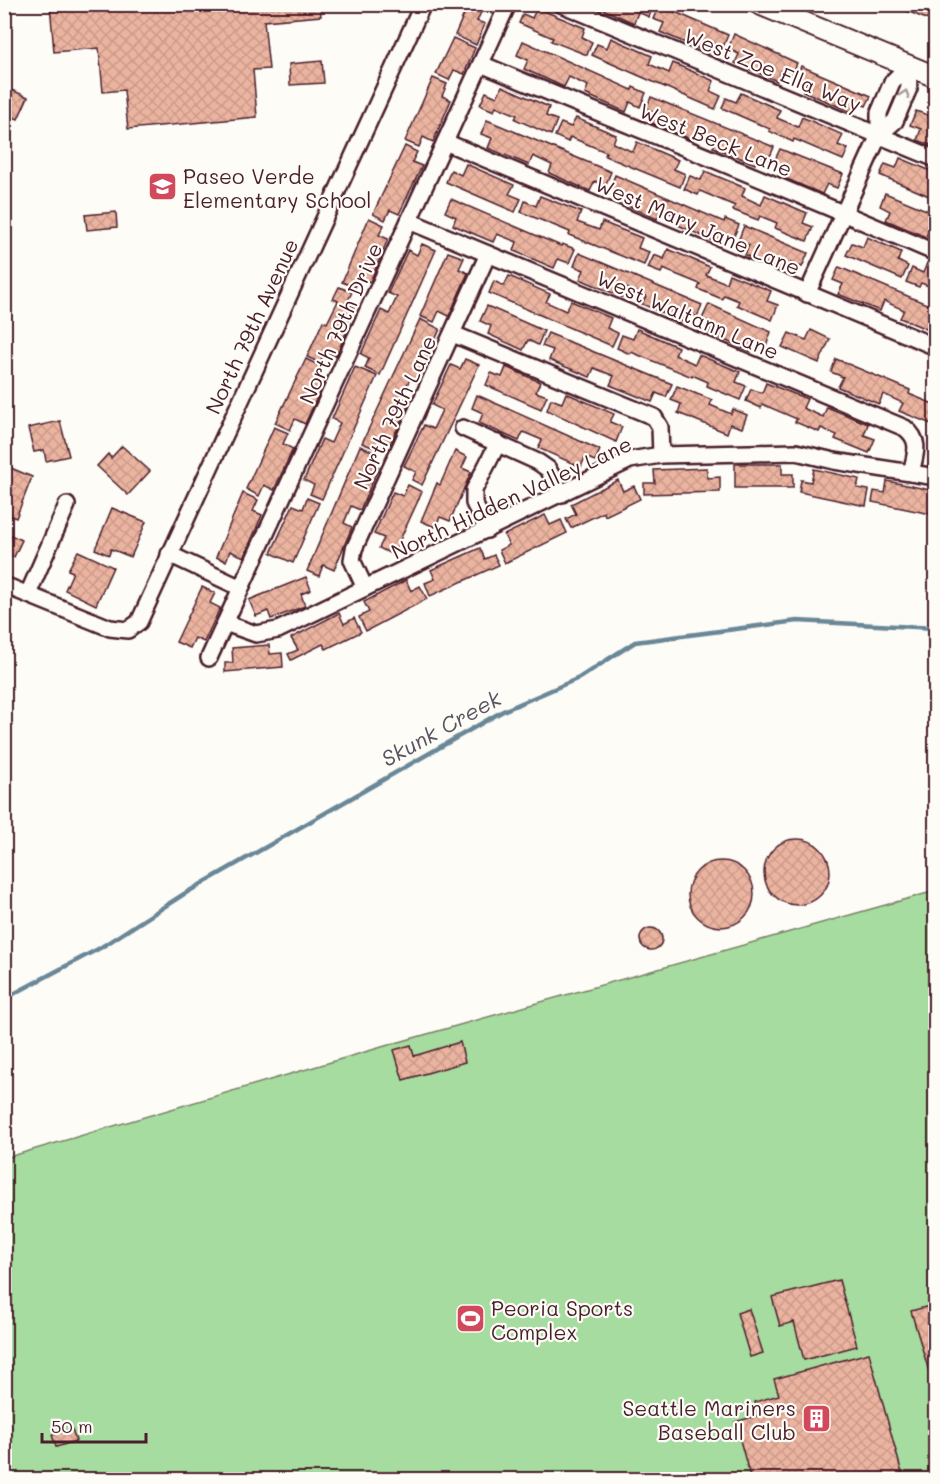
<svg xmlns="http://www.w3.org/2000/svg" width="940" height="1484" viewBox="0 0 940 1484" font-family="Mali,sans-serif">
<style>
.park{fill:#a6dc9f;stroke:#787e65;stroke-width:1.5}
.lines{fill:none;stroke-linecap:round;stroke-linejoin:round}
.stream{stroke:#6a8797;stroke-width:4.5}
.building{fill:url(#building-cross-hatch);stroke:#4a1f2b;stroke-width:1.5}
.street-casing{stroke:#4a1f2b;stroke-width:20}
.secondary-casing{stroke:#4a1f2b;stroke-width:24}
.street{stroke:#fdfcf7;stroke-width:15}
.secondary{stroke:#fdfcf7;stroke-width:20}
.oneway{stroke:#ac999b}
.labels{text-anchor:middle;dominant-baseline:central;stroke-width:4.5;stroke-linejoin:round;paint-order:stroke}
.street-label{font-size:21px;fill:#4a1f2b;stroke:#fdfcf7}
.poi-label{font-size:21px;fill:#4a1f2b;stroke:#fdfcf7;text-anchor:start}
.water-label{font-size:22px;font-style:italic;fill:#5a5361;stroke:#fdfcf7}
</style>
<defs>
<pattern id="building-cross-hatch" width="8" height="8" patternUnits="userSpaceOnUse" patternTransform="scale(1.5)"><rect width="8" height="8" fill="#ebb4a0"/><path d="M0 0l8 8M0 8l8-8" fill="none" stroke="#cb9a8a"/></pattern>
</defs>
<rect width="100%" height="100%" fill="#fdfcf7"/>
<filter id="ink" filterUnits="userSpaceOnUse"><feTurbulence type="fractalNoise" baseFrequency=".0167" numOctaves="2"/><feDisplacementMap in="SourceGraphic" scale="12" xChannelSelector="R" yChannelSelector="G"/><feConvolveMatrix kernelMatrix="1 2 1 2 8 2 1 2 1" color-interpolation-filters="sRGB"/></filter>
<g filter="url(#ink)">
<polygon class="park" points="935,891 935,1479 5,1480 5,1158 392,1044"/>
<g class="lines">
<polyline class="stream" points="4,999 100,948 184,894 503,711 579,678 635,642 797,621 936,628"/>
</g>
<g class="building">
<polygon points="50,4 320,4 321,16 264,21 269,69 253,70 257,117 128,129 124,90 103,92 99,48 54,52"/>
<polygon points="592,4 654,4 649,17 638,12 634,23"/>
<polygon points="902,4 936,4 936,23 900,8"/>
<polygon points="468,5 482,10 477,21 485,24 476,45 455,35"/>
<polygon points="659,5 728,35 723,47 713,43 709,53 660,32 664,23 653,19"/>
<polygon points="537,8 585,28 582,37 592,42 587,55 551,41 553,38 519,23 523,14 532,18"/>
<polygon points="734,34 797,63 792,76 781,71 777,81 735,63 739,54 728,49"/>
<polygon points="453,38 475,48 464,74 454,70 449,80 436,74"/>
<polygon points="611,38 652,56 649,64 669,73 673,63 714,81 710,91 721,96 715,109 592,55 597,44 607,48"/>
<polygon points="523,41 632,90 633,87 646,93 640,107 630,102 626,112 585,94 588,86 569,77 564,87 524,69 528,60 517,55"/>
<polygon points="322,61 324,83 290,85 289,64"/>
<polygon points="801,66 871,96 866,106 856,102 851,112 803,91 807,82 796,78"/>
<polygon points="433,78 447,84 442,96 451,100 433,142 423,137 419,147 405,141"/>
<polygon points="502,86 549,107 546,116 557,120 551,135 515,119 517,115 496,106 494,111 480,105 486,92 497,97"/>
<polygon points="4,87 28,97 18,119 4,113"/>
<polygon points="741,93 780,110 777,118 798,127 802,117 843,135 838,145 848,149 843,160 794,139 793,142 769,131 770,129 722,108 726,98 736,102"/>
<polygon points="651,97 774,147 769,159 759,155 755,164 713,147 717,139 697,131 693,140 652,123 656,113 646,109"/>
<polygon points="916,111 936,118 936,147 917,140 921,129 910,125"/>
<polygon points="576,118 616,135 613,143 633,152 637,142 678,160 674,169 685,174 680,187 605,156 606,152 570,137 568,142 555,136 561,123 571,127"/>
<polygon points="487,120 611,172 605,186 595,181 590,191 549,173 552,165 533,156 529,165 488,148 492,138 481,134"/>
<polygon points="405,146 417,152 412,162 422,166 399,214 390,210 385,220 373,214"/>
<polygon points="780,149 843,174 837,188 827,184 822,194 780,176 784,167 774,162"/>
<polygon points="900,158 936,173 936,199 880,175 885,164 896,168"/>
<polygon points="466,164 514,185 509,194 521,199 515,212 446,182 451,170 461,175"/>
<polygon points="705,171 745,188 742,196 761,205 765,195 807,213 803,223 813,227 807,241 775,228 777,223 760,216 758,220 733,210 735,206 700,191 698,195 684,189 690,176 701,180"/>
<polygon points="615,175 724,222 725,219 739,225 733,238 723,234 718,243 678,225 681,218 661,209 657,219 617,201 620,193 610,188"/>
<polygon points="885,193 936,214 936,230 930,227 926,237 886,220 890,211 880,206"/>
<polygon points="540,196 581,212 577,222 599,230 602,222 642,238 638,248 649,252 644,265 569,235 570,232 521,212 525,201 536,206"/>
<polygon points="451,199 561,246 562,244 575,249 569,263 558,259 554,268 514,251 517,242 497,234 493,242 453,225 456,217 445,212"/>
<polygon points="116,212 117,227 87,230 85,215"/>
<polygon points="369,218 384,225 379,235 388,239 370,282 359,277 355,287 342,282"/>
<polygon points="744,226 808,253 802,267 791,263 787,273 745,255 749,245 738,241"/>
<polygon points="867,237 901,252 898,261 908,266 902,279 846,255 852,243 863,247"/>
<polygon points="422,244 436,250 380,375 365,368 369,358 361,354 381,310 389,314 397,297 388,293 408,250 417,255"/>
<polygon points="668,249 710,267 706,275 726,283 729,274 771,291 767,301 778,305 772,320 737,305 739,301 724,295 722,299 698,289 700,284 663,269 661,273 648,268 654,255 664,259"/>
<polygon points="448,252 464,258 459,269 468,273 449,316 439,311 434,322 420,316"/>
<polygon points="579,253 702,305 697,317 687,312 683,322 642,304 646,296 626,288 622,297 580,279 584,270 574,266"/>
<polygon points="927,263 936,267 936,289 921,283 919,287 906,282 912,268 923,273"/>
<polygon points="839,267 936,308 936,333 900,318 904,310 884,301 880,311 838,294 843,284 833,280"/>
<polygon points="509,276 550,294 546,302 566,311 571,301 611,318 607,328 618,333 612,346 489,293 494,281 504,286"/>
<polygon points="339,287 352,292 347,303 354,307 344,331 346,333 336,356 325,351 320,363 307,357 323,321 327,323 338,301 333,299"/>
<polygon points="709,304 771,332 766,346 756,341 751,352 709,333 713,324 702,319"/>
<polygon points="487,306 544,331 538,345 528,340 523,350 488,334 491,326 480,321"/>
<polygon points="420,319 440,329 416,382 410,379 401,397 410,402 390,444 381,440 377,449 362,443"/>
<polygon points="637,329 678,347 675,355 695,364 699,355 740,372 736,382 746,386 740,400 707,386 708,382 692,375 692,377 631,352 630,354 617,348 622,335 633,339"/>
<polygon points="811,330 830,339 819,363 782,347 789,333 806,340"/>
<polygon points="548,333 672,384 666,397 656,393 652,402 610,385 614,376 594,368 590,377 549,360 553,350 542,346"/>
<polygon points="306,359 320,366 314,377 324,382 305,424 295,419 290,430 275,423"/>
<polygon points="465,359 479,365 422,485 412,480 416,472 404,466 424,425 433,429 442,410 432,405 451,365 460,369"/>
<polygon points="836,359 910,390 909,394 936,405 936,426 899,411 903,403 883,394 879,404 838,387 843,377 831,372"/>
<polygon points="355,367 377,376 322,499 310,494 314,485 304,480 322,439 331,443 340,423 332,419"/>
<polygon points="506,367 540,382 536,392 547,396 541,409 486,385 491,373 502,377"/>
<polygon points="766,383 807,399 803,408 823,417 827,407 868,424 864,435 875,439 869,453 835,439 837,435 821,428 819,432 795,422 797,419 762,404 761,408 746,401 751,389 762,393"/>
<polygon points="677,386 712,400 710,405 731,414 733,409 747,415 742,428 730,424 727,433 678,413 681,404 671,400"/>
<polygon points="566,393 614,414 610,422 622,427 616,442 547,410 551,399 562,403"/>
<polygon points="477,395 600,450 595,461 585,457 581,467 538,448 542,440 523,432 519,441 479,423 483,413 472,408"/>
<polygon points="60,421 69,456 46,461 44,450 34,452 28,428"/>
<polygon points="274,427 288,433 283,444 293,449 274,490 264,485 259,496 246,489"/>
<polygon points="122,446 150,471 128,495 97,466 108,454 111,458"/>
<polygon points="360,446 374,452 369,463 379,467 360,510 351,506 344,523 352,527 334,570 323,565 319,576 307,571"/>
<polygon points="455,451 467,457 462,468 471,472 450,521 440,517 435,527 421,521 437,483 440,485"/>
<polygon points="735,464 782,464 782,474 793,474 793,488 735,488"/>
<polygon points="4,465 32,477 16,518 4,513"/>
<polygon points="707,468 707,478 720,477 720,492 644,494 644,483 655,483 654,470"/>
<polygon points="814,469 859,479 857,488 869,490 866,506 799,492 801,480 811,482"/>
<polygon points="618,480 623,491 634,486 640,499 605,516 604,512 571,528 566,519 576,514 571,504"/>
<polygon points="887,481 936,491 936,515 872,502 874,491 885,493"/>
<polygon points="408,485 422,492 393,555 379,548 384,538 374,534 393,492 403,496"/>
<polygon points="243,493 258,500 253,511 262,515 244,557 230,551 226,561 216,557"/>
<polygon points="307,498 319,503 293,563 271,553 293,505 303,509"/>
<polygon points="112,508 146,522 131,557 111,549 109,555 95,549"/>
<polygon points="545,515 550,525 561,520 567,533 505,563 499,550 509,545 504,535"/>
<polygon points="4,532 22,540 14,557 4,553"/>
<polygon points="480,548 485,559 494,555 499,565 430,596 425,583 435,579 431,570"/>
<polygon points="78,551 113,567 96,605 65,590 73,572 68,570"/>
<polygon points="306,577 311,590 301,594 305,606 271,619 268,611 256,616 249,600"/>
<polygon points="406,580 411,591 420,586 427,599 366,631 359,617 369,612 364,602"/>
<polygon points="202,587 215,593 210,603 220,608 204,642 195,638 190,648 176,642"/>
<polygon points="339,613 344,624 354,618 361,632 326,649 323,644 291,660 288,654 298,650 291,638"/>
<polygon points="269,645 270,654 282,653 283,667 225,672 225,663 233,663 232,648"/>
<circle cx="797" cy="872" r="33"/>
<circle cx="721" cy="894" r="33"/>
<circle cx="651" cy="939" r="11"/>
<polygon points="460,1042 465,1062 403,1080 394,1050 411,1045 414,1056"/>
<polygon points="839,1280 857,1346 804,1360 794,1322 780,1326 772,1297"/>
<polygon points="933,1305 936,1314 936,1395 911,1311"/>
<polygon points="749,1309 763,1353 750,1357 737,1313"/>
<polygon points="869,1353 903,1477 894,1480 751,1480 735,1422 759,1415 755,1402 779,1395 774,1379"/>
<polygon points="72,1429 76,1441 56,1447 52,1435"/>
</g>
<g class="lines">
<defs>
<g id="street">
<polyline points="561,4 936,159"/>
<path d="M481 64C632 127 785 187 936 253"/>
<polyline points="879,135 879,113 892,82 908,66"/>
<polyline points="445,142 936,347"/>
<path d="M409 221 905 428C922 441 915 455 911 473"/>
<polyline points="807,294 879,135 895,121 909,88 908,66"/>
<polyline points="453,334 654,417 660,427 661,455"/>
<polyline points="463,428 538,462 548,469 562,494"/>
<polyline points="487,530 474,503 474,490 498,443"/>
<polyline points="169,554 241,588"/>
<polyline points="4,585 110,628 128,630 139,622 423,4"/>
<polyline points="365,588 352,560 354,549 488,254"/>
<polyline points="28,594 67,505"/>
<polyline points="225,623 256,634 278,630 630,460 661,455 796,452 834,461 936,477"/>
<polyline points="209,658 508,4"/>
</g>
<polyline id="secondary" points="759,4 936,77"/>
</defs>
<use href="#street" class="street-casing"/>
<use href="#secondary" class="secondary-casing"/>
<use href="#street" class="street"/>
<use href="#secondary" class="secondary"/>
</g>
<defs><path id="oneway-chevron" d="M-2-3.5L2.5 0L-2 3.5" fill="none" stroke-width="1.6" stroke-linecap="round" stroke-linejoin="round" transform="scale(1.5)"/></defs>
<use class="oneway" href="#oneway-chevron" transform="translate(905 94) rotate(-72)"/>
</g>
<defs>
<symbol id="school-square" viewBox="-11 -11 22 22"><rect x="-9" y="-9" width="18" height="18" rx="4" fill="#d1495b" stroke="#fdfcf7"/><path d="M0-5L7-2L0 1L-7-2ZM-4 1L0 2.5L4 1V4Q0 6-4 4Z" fill="#fff"/></symbol>
<symbol id="stadium-square" viewBox="-11 -11 22 22"><rect x="-9" y="-9" width="18" height="18" rx="4" fill="#d1495b" stroke="#fdfcf7"/><path d="M0-5a6.5 5 0 1 0 0 10a6.5 5 0 1 0 0-10ZM-3.5-1.8h7v3.6h-7Z" fill="#fff"/></symbol>
<symbol id="building-square" viewBox="-11 -11 22 22"><rect x="-9" y="-9" width="18" height="18" rx="4" fill="#d1495b" stroke="#fdfcf7"/><path d="M-4-6H4V6H1V3H-1V6H-4ZM-2.5-4.3h1.7v1.8h-1.7ZM.8-4.3h1.7v1.8H.8ZM-2.5-1h1.7V.8h-1.7ZM.8-1h1.7V.8H.8Z" fill="#fff"/></symbol>
</defs>
<g fill-rule="evenodd">
<use href="#school-square" x="146" y="170" width="33" height="33"/>
<use href="#stadium-square" x="454" y="1302" width="33" height="33"/>
<use href="#building-square" x="800" y="1402" width="33" height="33"/>
</g>
<g class="labels">
<g class="street-label">
<text transform="translate(773 69) rotate(22)">West Zoe Ella Way</text>
<text transform="translate(716 139) rotate(22)">West Beck Lane</text>
<text transform="translate(698 225) rotate(23)">West Mary Jane Lane</text>
<text transform="translate(688 314) rotate(23)">West Waltann Lane</text>
<text transform="translate(340 323) rotate(-66)">North 79th Drive</text>
<text transform="translate(251 326) rotate(-65)">North 79th Avenue</text>
<text transform="translate(394 412) rotate(-65)">North 79th Lane</text>
<text transform="translate(511 497) rotate(-25)">North Hidden Valley Lane</text>
</g>
<g class="poi-label">
<text x="183" y="175">Paseo Verde<tspan x="183" dy="24">Elementary School</tspan></text>
<text x="491" y="1307">Peoria Sports<tspan x="491" dy="24">Complex</tspan></text>
<text x="796" y="1407" text-anchor="end">Seattle Mariners<tspan x="796" dy="24">Baseball Club</tspan></text>
</g>
<g class="water-label">
<text transform="translate(441 728) rotate(-29)">Skunk Creek</text>
</g>
</g>
<rect width="940" height="1484" fill="none" stroke="#fdfcf7" stroke-width="24"/>
<rect x="12" y="12" width="916" height="1460" fill="none" stroke="#4a1f2b" stroke-width="2" filter="url(#ink)"/>
<path d="M42 1433v9h104v-9" fill="none" stroke="#4a1f2b" stroke-width="3"/>
<text x="51" y="1433" font-size="18" fill="#4a1f2b" stroke="#fdfcf7" stroke-width="4.5" paint-order="stroke">50 m</text>
</svg>
